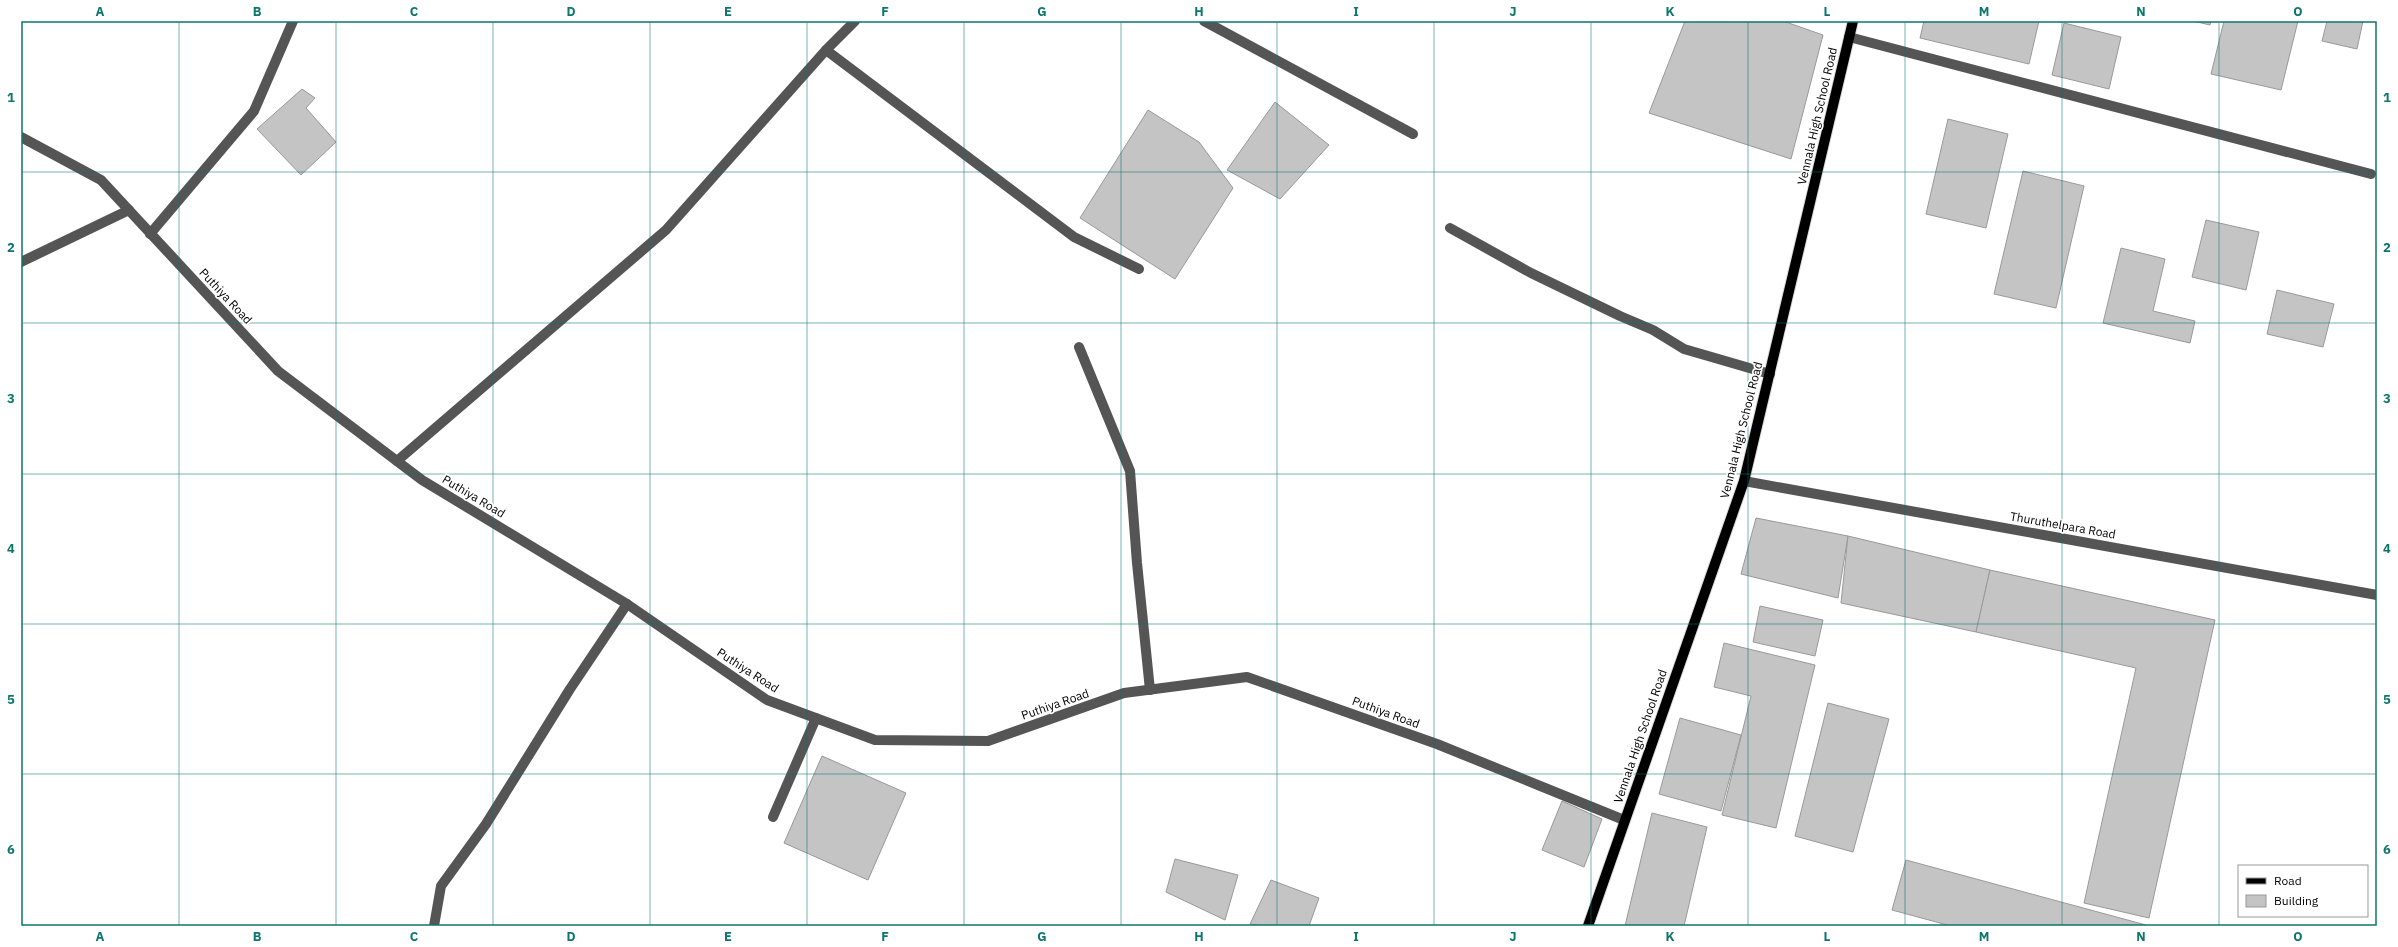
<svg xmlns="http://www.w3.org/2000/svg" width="2398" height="947" viewBox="0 0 2398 947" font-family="'IBM Plex Sans',sans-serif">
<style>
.building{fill:#c4c4c4;stroke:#999}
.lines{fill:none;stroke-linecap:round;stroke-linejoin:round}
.major-casing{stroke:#dbdbdb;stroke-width:12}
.minor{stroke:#555;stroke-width:10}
.major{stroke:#000;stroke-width:10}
.grid{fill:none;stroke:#0f766e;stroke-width:1;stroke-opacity:0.55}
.labels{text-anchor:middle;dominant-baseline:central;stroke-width:3.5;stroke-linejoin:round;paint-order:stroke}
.street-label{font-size:12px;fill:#000;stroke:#fff}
.neatline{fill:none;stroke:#0f766e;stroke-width:1.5}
.grid-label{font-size:13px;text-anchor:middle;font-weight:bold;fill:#0f766e}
</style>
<rect width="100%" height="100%" fill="#fff"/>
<g class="building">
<polygon points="1685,21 1783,21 1823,35 1791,159 1649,113"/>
<polygon points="1924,21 2039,21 2029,64 1920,38"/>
<polygon points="2193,21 2211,21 2210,25"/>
<polygon points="2224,21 2298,21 2281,90 2211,74"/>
<polygon points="2327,21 2363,21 2357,49 2322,41"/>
<polygon points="2064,23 2121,37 2109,89 2052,75"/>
<polygon points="302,89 315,98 306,108 336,142 301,175 257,129"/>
<polygon points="1275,102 1329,145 1280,199 1227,170"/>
<polygon points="1148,110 1199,142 1233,188 1175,279 1080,218"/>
<polygon points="1948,119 2008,134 1986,228 1926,214"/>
<polygon points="2023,171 2084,186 2056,308 1994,294"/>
<polygon points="2206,220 2259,232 2246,290 2192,277"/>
<polygon points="2121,248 2165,259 2153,311 2195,321 2190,343 2103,323"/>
<polygon points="2277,290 2334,304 2323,347 2267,334"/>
<polygon points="1756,518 1848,536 1838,598 1741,574"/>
<polygon points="1848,536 1990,570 1976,632 1841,603"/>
<polygon points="1990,570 2215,620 2149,918 2084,903 2136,668 1976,632"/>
<polygon points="1760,606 1823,620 1815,656 1753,642"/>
<polygon points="1724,643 1815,665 1776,828 1722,815 1751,696 1714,687"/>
<polygon points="1828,703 1889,719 1853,852 1795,836"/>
<polygon points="1680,718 1741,735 1721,811 1659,794"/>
<polygon points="822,756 906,793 868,880 784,843"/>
<polygon points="1562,801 1602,819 1584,867 1542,850"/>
<polygon points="1652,813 1707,827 1684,926 1625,926"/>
<polygon points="1175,859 1238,875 1225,920 1166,892"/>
<polygon points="1906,860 2146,925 2145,926 1951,926 1892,910"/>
<polygon points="1271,880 1319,898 1309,926 1264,926 1250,924"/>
</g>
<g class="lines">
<defs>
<polyline id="major" points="1588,926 1744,481 1853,21"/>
</defs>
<use href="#major" class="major-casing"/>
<g class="minor">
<polyline points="1204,21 1413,134"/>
<polyline points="1849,37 2371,174"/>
<polyline points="826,50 1074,237 1139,269"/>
<polyline points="21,137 101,180 278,371 422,480 627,604 767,700 875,740 988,741 1124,693 1247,677 1437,744 1624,820"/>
<polyline points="1450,228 1531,273 1620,316 1653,330 1684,349 1770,374"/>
<polyline points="150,234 254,111 293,21"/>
<polyline points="21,262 129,210"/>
<polyline points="1079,347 1130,471 1137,563 1150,690"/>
<polyline points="397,461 666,230 826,50 855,21"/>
<polyline points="1744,481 2377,595"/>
<polyline points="773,817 816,718"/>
<polyline points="434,926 441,886 486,824 570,689 627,604"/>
</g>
<use href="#major" class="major"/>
</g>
<path class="grid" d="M179 21V926M336 21V926M493 21V926M650 21V926M807 21V926M964 21V926M1121 21V926M1277 21V926M1434 21V926M1591 21V926M1748 21V926M1905 21V926M2062 21V926M2219 21V926M21 172H2377M21 323H2377M21 474H2377M21 624H2377M21 774H2377"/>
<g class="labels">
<g class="street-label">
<text transform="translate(1817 116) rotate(-77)">Vennala High School Road</text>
<text transform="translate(226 296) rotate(47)">Puthiya Road</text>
<text transform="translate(1741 430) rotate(-76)">Vennala High School Road</text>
<text transform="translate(474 496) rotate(31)">Puthiya Road</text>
<text transform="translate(2063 525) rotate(10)">Thuruthelpara Road</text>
<text transform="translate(748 670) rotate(33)">Puthiya Road</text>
<text transform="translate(1055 704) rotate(-19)">Puthiya Road</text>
<text transform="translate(1386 712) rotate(20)">Puthiya Road</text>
<text transform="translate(1640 736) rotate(-71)">Vennala High School Road</text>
</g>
</g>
<rect width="2398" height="947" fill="none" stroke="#ffffff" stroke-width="44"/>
<rect x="2238" y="865" width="130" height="52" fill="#ffffff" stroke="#999999"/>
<rect x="2246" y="878" width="20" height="6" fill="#000000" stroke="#999999"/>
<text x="2274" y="885" font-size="12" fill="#000000">Road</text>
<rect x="2246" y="895" width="20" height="12" fill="#c4c4c4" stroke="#999999"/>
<text x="2274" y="905" font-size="12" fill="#000000">Building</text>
<rect x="22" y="22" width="2354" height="903" class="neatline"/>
<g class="grid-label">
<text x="100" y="16">A</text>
<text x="257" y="16">B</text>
<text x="414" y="16">C</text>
<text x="571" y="16">D</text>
<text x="728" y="16">E</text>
<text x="885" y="16">F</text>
<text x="1042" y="16">G</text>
<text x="1199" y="16">H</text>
<text x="1356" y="16">I</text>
<text x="1513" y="16">J</text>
<text x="1670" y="16">K</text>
<text x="1827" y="16">L</text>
<text x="1984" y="16">M</text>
<text x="2141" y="16">N</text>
<text x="2298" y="16">O</text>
<text x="11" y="102">1</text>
<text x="2387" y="102">1</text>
<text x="11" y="252">2</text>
<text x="2387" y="252">2</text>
<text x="11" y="403">3</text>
<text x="2387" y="403">3</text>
<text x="11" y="553">4</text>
<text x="2387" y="553">4</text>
<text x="11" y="704">5</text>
<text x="2387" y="704">5</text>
<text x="11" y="854">6</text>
<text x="2387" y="854">6</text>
<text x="100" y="941">A</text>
<text x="257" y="941">B</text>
<text x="414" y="941">C</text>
<text x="571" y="941">D</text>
<text x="728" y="941">E</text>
<text x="885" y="941">F</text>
<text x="1042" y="941">G</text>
<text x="1199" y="941">H</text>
<text x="1356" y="941">I</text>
<text x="1513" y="941">J</text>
<text x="1670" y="941">K</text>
<text x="1827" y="941">L</text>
<text x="1984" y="941">M</text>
<text x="2141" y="941">N</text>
<text x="2298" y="941">O</text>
</g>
</svg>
